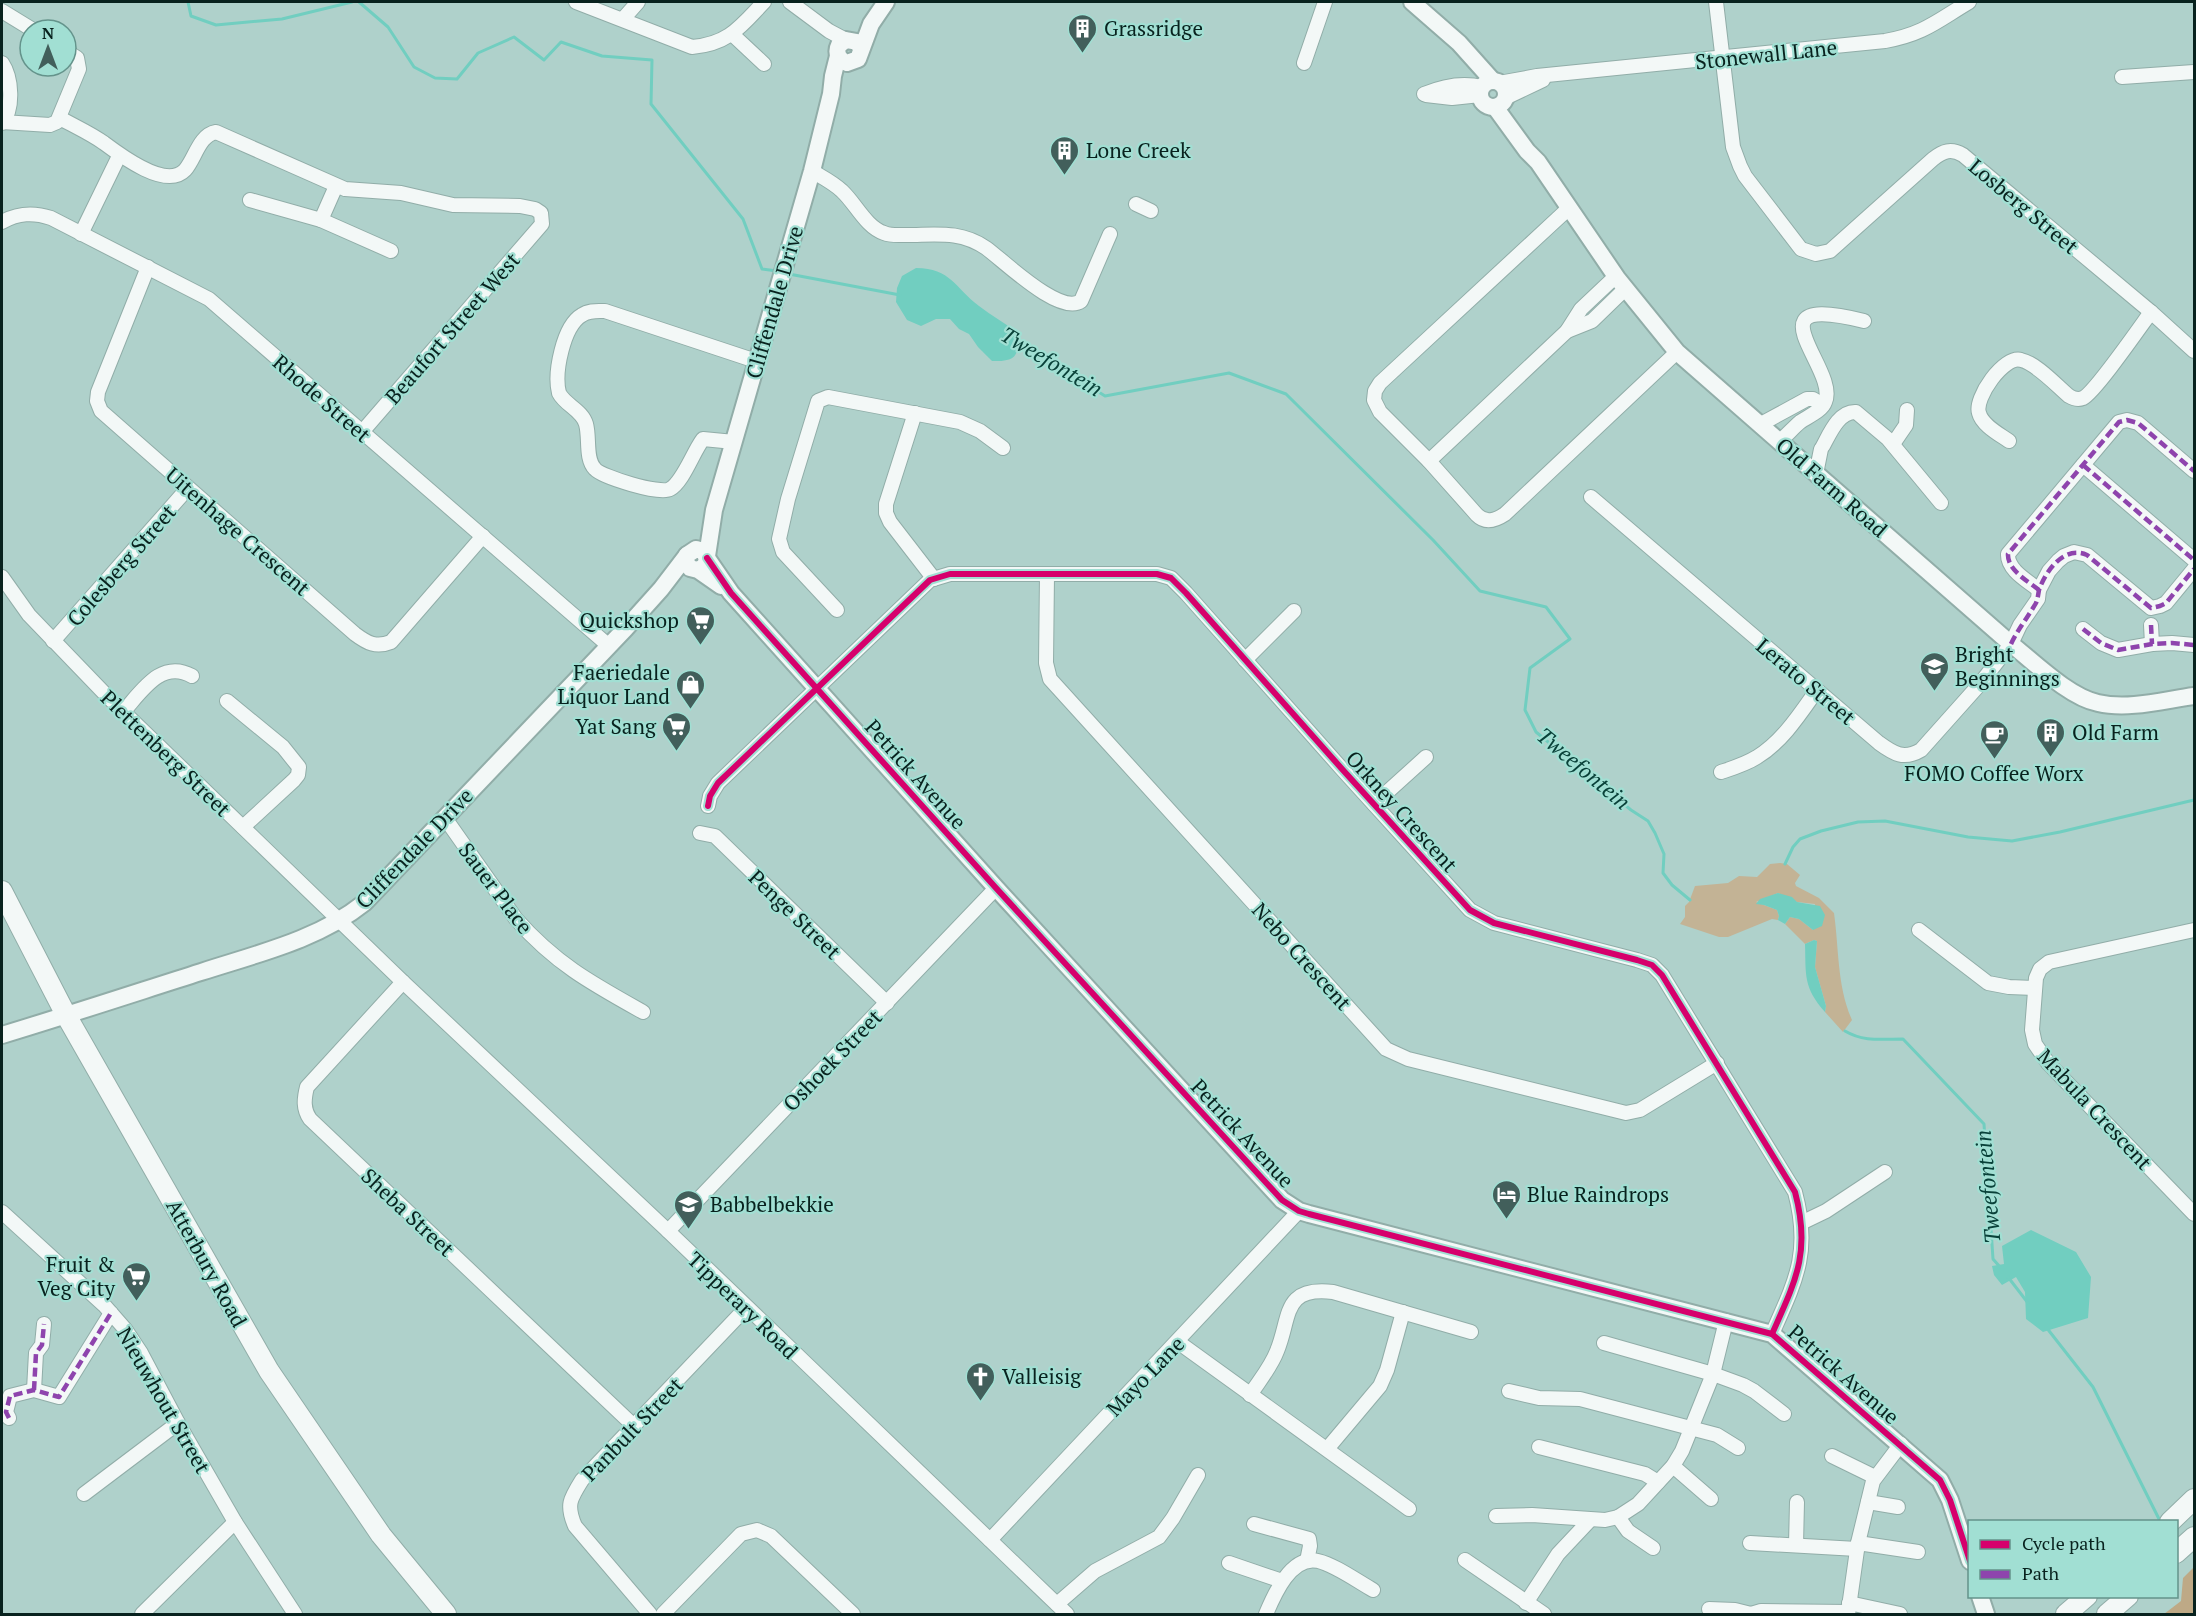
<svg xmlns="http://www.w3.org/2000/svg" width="2196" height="1616" viewBox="0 0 2196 1616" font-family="'PT Serif',serif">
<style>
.green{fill:#c3b395}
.forest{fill:#bea986}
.water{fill:#71cec0}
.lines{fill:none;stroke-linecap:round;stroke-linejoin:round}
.stream{stroke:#71cec0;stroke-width:3}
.minor-casing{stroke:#91ada8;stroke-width:16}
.tertiary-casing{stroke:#91ada8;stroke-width:20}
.primary-casing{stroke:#91ada8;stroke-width:22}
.minor{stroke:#f3f8f7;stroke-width:14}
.tertiary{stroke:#f3f8f7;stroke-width:16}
.primary{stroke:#f3f8f7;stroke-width:20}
.quiet{stroke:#8e44ad;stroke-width:4.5;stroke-dasharray:9 4.5;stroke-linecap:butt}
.cycleway-casing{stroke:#a1dfd3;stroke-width:10}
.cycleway{stroke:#d6006c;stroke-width:6}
.labels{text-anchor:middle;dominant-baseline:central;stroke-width:4.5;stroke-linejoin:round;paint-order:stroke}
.poi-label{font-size:21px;fill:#08221e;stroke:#a1dfd3;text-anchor:start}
.street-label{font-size:21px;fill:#08221e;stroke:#a1dfd3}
.water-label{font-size:22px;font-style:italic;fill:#094139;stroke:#a1dfd3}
</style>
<rect width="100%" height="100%" fill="#afd1cb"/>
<path class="green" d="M1780 863 1787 864 1800 875 1795 883 1796 886 1819 898 1834 913C1839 949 1837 986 1852 1020L1843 1032 1825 1012 1826 1006 1815 967 1817 941 1814 940 1805 944 1785 924 1790 917 1799 919 1813 930 1815 904 1797 902 1778 893 1756 902 1777 910 1779 916 1778 920 1772 919 1728 937H1719L1680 924 1685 917V906L1689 902 1695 886 1728 883 1739 876 1757 877 1770 864Z"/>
<polygon class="forest" points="2194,1567 2194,1614 2164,1614 2181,1601 2183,1578"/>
<g class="water">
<path d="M916 268C951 268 955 288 979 306 992 316 1006 324 1019 333 1019 356 1016 362 992 361L978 347 969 334 959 329 950 319H936L921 326 907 320 896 302 897 288 902 276Z"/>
<polygon points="1778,893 1792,897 1797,902 1820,906 1825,915 1822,926 1813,930 1799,919 1790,917 1785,924 1778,920 1779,916 1777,910 1764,905 1756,904 1760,899"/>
<path d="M1814 940 1817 941 1815 967 1826 1006 1825 1012C1803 987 1806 975 1805 944Z"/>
<polygon points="2031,1230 2076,1252 2091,1277 2088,1318 2043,1332 2026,1319 2025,1292 2016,1277 2002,1285 1994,1275 1992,1266 2004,1264 2002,1246"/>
</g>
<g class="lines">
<g class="stream">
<polyline points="188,2 191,16 216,25 282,19 352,2"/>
<polyline points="359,2 388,27 414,67 435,78 457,79 478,53 514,37 544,60 561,42 602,56 652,60 651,104 743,219 762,269 777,271"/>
<polyline points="789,274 900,295"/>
<polyline points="1016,340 1105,396 1229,373 1286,394 1433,540 1480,591 1546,607 1570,639 1530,668 1525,710 1536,732 1631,810 1648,821 1655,833 1664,854 1663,873 1672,885 1690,900"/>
<polyline points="1785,864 1793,847 1800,839 1821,831 1858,822 1885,821 1968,837 2012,841 2060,832 2194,800"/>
<path d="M1845 1031C1863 1042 1882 1039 1903 1039L1984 1124 1993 1259 2000 1267"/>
<polyline points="2008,1277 2028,1303"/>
<polyline points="2046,1327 2093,1387 2159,1519"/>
</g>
<defs>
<g id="minor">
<path d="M576 2 692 47C729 44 741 26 764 2"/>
<polyline points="790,2 829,31 846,40"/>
<path d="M1716 2 1733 147 1740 166 1745 176 1801 249 1816 254 1830 251 1933 159C1943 151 1951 148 1963 155L2151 312 2194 351"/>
<polyline points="2,11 33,30"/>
<polyline points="623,19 638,2"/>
<polyline points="733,35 764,64"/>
<path d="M2 63C12 78 14 109 2 123"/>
<polyline points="1304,63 1325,2"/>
<polyline points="2122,77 2194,72"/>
<path d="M1499 83 1537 76 1885 41C1924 34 1937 21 1969 2"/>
<path d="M1424 94C1443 86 1462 82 1482 87"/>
<polyline points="1426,95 1452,98 1480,95"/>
<polyline points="1505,98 1543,80"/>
<path d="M60 118C74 126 90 133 104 143 120 155 166 190 185 170 195 159 199 135 216 132L345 189 401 193 453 205 520 206 535 209 541 213 542 224 362 432"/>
<polyline points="2,122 50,125 57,122 79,69 77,58 66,51"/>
<path d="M812 171C822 177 834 183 842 191 856 204 866 227 884 233 891 236 899 235 906 235 935 235 960 230 986 248 1004 261 1060 316 1081 301L1110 234"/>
<polyline points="336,186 321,220 391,251"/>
<polyline points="250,200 321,220"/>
<polyline points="1136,204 1151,211"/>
<path d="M1569 208 1380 383 1375 391 1374 400 1380 412 1429 461 1477 515C1486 524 1496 520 1505 514L1677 352"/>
<path d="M2 222C18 213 33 212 51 218L209 299 609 646"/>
<polyline points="81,234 119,156"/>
<path d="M148 267 98 392 97 401 101 411 355 634C367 643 376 648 391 642L483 536"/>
<polyline points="1567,331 1592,321 1625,289"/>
<polyline points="915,413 886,504 886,513 890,522 934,579"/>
<polyline points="1761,424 1807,399 1813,399 1823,405"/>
<path d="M1780 441C1787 435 1793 428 1800 422 1807 417 1822 411 1825 402 1840 369 1744 291 1864 321"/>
<path d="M2009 441C1999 434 1982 425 1979 413 1974 398 2004 355 2021 360 2036 363 2057 386 2069 396 2074 399 2078 400 2083 398 2095 392 2140 327 2151 312"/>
<path d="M734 442 703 439C693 452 683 482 670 489 660 495 602 477 595 469 585 459 590 438 586 424 582 410 565 405 559 393 554 373 563 326 582 315 589 310 597 311 605 311L756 361"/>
<polyline points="1893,444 1906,425 1907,410"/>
<path d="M1823 446C1830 433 1839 411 1856 412L1888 439 1941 503"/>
<polyline points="1429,461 1567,331 1581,309 1616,276"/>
<polyline points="2083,465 2194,560"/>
<polyline points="1816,474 1821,449"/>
<path d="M1591 497 1879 743C1894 754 1904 760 1921 750L1979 685 2011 644 2020 625 2038 599 2039 590 2049 571 2058 561 2064 556 2074 552 2087 555 2151 608 2160 606 2166 603 2194 569"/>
<polyline points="1047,575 1046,663 1050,679 1386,1049 1408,1059 1626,1113 1640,1110 1717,1063"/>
<polyline points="2,577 29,615 107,696 403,982 668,1231 1067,1614"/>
<path d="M2039 590C2028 581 2007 570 2008 554L2119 422 2127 420 2138 423 2194 471"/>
<polyline points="837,610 783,552 779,539 788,499 818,401 828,397 960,422 980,431 1003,448"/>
<polyline points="2151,625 2152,644"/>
<polyline points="2083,629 2101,643 2118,650 2152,644 2172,643 2194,645"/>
<polyline points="53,641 188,488"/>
<polyline points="1245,660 1294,611"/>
<polyline points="227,701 283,747 299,767 298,775 294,780 243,827"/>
<path d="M123 712C142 691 161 659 192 676"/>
<path d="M1721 772C1733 768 1746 764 1757 757 1782 742 1800 714 1817 690"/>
<polyline points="1374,804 1426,757"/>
<path d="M708 806 710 796 718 783 930 580 950 574H1157L1171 578 1186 593 1342 769 1470 910 1494 923 1637 960 1652 965 1662 975 1795 1192C1811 1252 1796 1280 1772 1334"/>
<path d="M445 818 516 919C556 964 591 983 643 1012"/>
<polyline points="700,833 715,836 887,1003"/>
<polyline points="1919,930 1988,983 2009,987 2035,988"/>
<polyline points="2194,930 2049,962 2040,969 2036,978 2032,1030 2035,1044 2048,1063 2194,1214"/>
<path d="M403 982 307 1087C304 1099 303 1109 310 1119L635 1427"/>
<polyline points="2,1212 104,1305 125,1329 141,1353 178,1423 235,1522 295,1614"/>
<polyline points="1801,1223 1826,1211 1885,1172"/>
<polyline points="668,1231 996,888"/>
<polyline points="1178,1342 1409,1509"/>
<polyline points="1604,1343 1713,1374 1743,1385 1754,1391 1784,1414"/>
<polyline points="34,1390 36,1353 42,1345 44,1324"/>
<polyline points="1509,1391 1539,1398 1580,1399 1717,1435 1738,1448"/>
<path d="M1250 1395C1259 1381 1271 1367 1277 1351 1291 1317 1282 1286 1333 1292L1471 1332"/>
<polyline points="9,1418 6,1412 10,1396 34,1390 59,1397 111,1313"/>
<polyline points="1539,1447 1645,1474 1658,1482"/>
<polyline points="1327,1449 1380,1386 1387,1370 1403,1312"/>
<polyline points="1832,1456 1875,1477"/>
<polyline points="1673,1466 1711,1499"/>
<polyline points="84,1494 178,1423"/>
<polyline points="1868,1502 1898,1507"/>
<polyline points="1496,1516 1532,1515 1605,1520 1618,1517 1638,1504 1673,1466 1682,1451 1713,1374 1726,1321"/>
<polyline points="1618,1517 1628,1531 1653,1548"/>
<polyline points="1254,1524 1309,1539 1310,1546 1307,1561"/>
<polyline points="990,1540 1299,1211"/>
<polyline points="1750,1543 1857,1549"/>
<polyline points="1858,1543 1918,1552"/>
<polyline points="1796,1545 1797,1502"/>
<polyline points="1465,1560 1544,1614"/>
<polyline points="1229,1563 1282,1581"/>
<polyline points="1526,1603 1558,1554 1590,1520"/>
<polyline points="1849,1603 1900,1614"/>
<polyline points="1057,1604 1095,1571 1159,1537 1173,1518 1198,1475"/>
<polyline points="1709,1609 1735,1610 1751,1614"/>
<polyline points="142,1614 235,1522"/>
<path d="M650 1614 575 1526C566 1505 570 1499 582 1480L746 1308"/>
<polyline points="663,1614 741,1534 757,1530 771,1536 853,1614"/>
<path d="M1266 1614C1274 1595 1291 1555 1318 1561 1335 1565 1357 1581 1373 1590"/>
<polyline points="1751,1614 1761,1611 1848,1612"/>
<polyline points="1848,1614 1858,1543 1873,1481 1901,1444"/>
</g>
<g id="tertiary">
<polyline points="1412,2 1459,43 1493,81"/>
<path d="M861 48 857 42 846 40 839 45C835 53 839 60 847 63L858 59 871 24 886 2"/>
<circle cx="1493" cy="94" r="13"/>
<path d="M1495 107 1527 151 1538 162 1617 278 1677 352 2011 644C2035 663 2069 697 2098 703 2129 710 2164 700 2194 696"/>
<polyline points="707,556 714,510 812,171 831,94 833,76 838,56"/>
<polyline points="707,558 731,593 996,888 1282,1200 1299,1211 1309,1214 1772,1334 1940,1480 1950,1500 1970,1561"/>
<polyline points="698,570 705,566 707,558 703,551 696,549 687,555 686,562 690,568 698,570 721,586"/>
<path d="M2 1035C68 1015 135 993 201 972 256 954 318 940 364 903L626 628 661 589 687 555"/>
<polyline points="1980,1596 1986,1614"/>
</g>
<g id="primary">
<polyline points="2,891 66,1015 269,1371 381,1535 446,1614"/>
<polyline points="2170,1522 2194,1499"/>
<polyline points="2176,1553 2194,1537"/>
<polyline points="2066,1614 2087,1596"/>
<polyline points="2107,1614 2128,1596"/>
</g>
</defs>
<use href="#minor" class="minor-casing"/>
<use href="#tertiary" class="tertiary-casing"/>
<use href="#primary" class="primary-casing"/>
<use href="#minor" class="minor"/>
<use href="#tertiary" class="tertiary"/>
<use href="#primary" class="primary"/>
<g class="quiet">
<polyline points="2083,465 2194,560"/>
<path d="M2039 590C2028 581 2007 570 2008 554L2119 422 2127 420 2138 423 2194 471"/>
<polyline points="2151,625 2152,644"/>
<polyline points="2083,629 2101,643 2118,650 2152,644 2172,643 2194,645"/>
<path d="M2011 644C2018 629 2028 617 2036 603 2038 598 2038 595 2039 590 2046 570 2065 545 2087 555L2151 608 2160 606 2166 603 2194 569"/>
<polyline points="34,1390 36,1353 42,1345 44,1324"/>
<polyline points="9,1418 6,1412 10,1396 34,1390 59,1397 111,1313"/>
</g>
<defs>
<g id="cycleway">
<polyline points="707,558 731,593 996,888 1282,1200 1299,1211 1309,1214 1772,1334 1940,1480 1950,1500 1970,1561"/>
<path d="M708 806 710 796 718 783 930 580 950 574H1157L1171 578 1186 593 1342 769 1470 910 1494 923 1637 960 1652 965 1662 975 1795 1192C1811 1252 1796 1280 1772 1334"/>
</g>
</defs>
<use href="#cycleway" class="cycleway-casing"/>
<use href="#cycleway" class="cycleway"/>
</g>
<defs>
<symbol id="building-pin" viewBox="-11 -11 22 30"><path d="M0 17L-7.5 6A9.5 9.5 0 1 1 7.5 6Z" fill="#425f5b" stroke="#a1dfd3"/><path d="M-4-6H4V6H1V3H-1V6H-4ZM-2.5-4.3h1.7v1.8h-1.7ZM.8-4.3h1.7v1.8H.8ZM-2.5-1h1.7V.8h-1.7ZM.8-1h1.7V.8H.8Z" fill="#fff"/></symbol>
<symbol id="supermarket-pin" viewBox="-11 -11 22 30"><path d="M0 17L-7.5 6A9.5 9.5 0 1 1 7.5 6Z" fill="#425f5b" stroke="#a1dfd3"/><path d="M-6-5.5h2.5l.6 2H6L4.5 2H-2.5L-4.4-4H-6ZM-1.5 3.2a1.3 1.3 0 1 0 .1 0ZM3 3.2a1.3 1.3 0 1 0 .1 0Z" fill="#fff"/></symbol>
<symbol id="school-pin" viewBox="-11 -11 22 30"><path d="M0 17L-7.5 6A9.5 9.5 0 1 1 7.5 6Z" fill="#425f5b" stroke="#a1dfd3"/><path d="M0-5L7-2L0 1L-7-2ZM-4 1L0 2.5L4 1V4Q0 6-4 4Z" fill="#fff"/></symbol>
<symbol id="shop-pin" viewBox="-11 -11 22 30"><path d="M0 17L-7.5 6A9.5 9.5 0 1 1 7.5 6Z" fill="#425f5b" stroke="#a1dfd3"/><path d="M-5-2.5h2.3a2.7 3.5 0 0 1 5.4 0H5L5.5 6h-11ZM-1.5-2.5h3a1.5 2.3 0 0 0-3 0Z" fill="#fff"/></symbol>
<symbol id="cafe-pin" viewBox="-11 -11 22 30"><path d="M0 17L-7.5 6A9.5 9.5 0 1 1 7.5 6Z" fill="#425f5b" stroke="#a1dfd3"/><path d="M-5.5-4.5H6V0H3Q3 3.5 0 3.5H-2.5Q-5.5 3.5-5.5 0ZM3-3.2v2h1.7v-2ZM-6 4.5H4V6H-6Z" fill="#fff"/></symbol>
<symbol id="hotel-pin" viewBox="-11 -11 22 30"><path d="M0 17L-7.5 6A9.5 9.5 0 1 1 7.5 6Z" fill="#425f5b" stroke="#a1dfd3"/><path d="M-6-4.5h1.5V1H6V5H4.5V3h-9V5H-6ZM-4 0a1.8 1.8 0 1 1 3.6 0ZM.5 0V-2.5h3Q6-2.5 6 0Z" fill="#fff"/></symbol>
<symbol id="church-pin" viewBox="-11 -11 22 30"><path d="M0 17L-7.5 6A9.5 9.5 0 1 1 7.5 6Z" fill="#425f5b" stroke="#a1dfd3"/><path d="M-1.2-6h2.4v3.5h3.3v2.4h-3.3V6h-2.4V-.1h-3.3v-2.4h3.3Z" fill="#fff"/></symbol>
</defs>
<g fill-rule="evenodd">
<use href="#building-pin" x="1066" y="12" width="33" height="45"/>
<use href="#building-pin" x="1048" y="134" width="33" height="45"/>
<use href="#supermarket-pin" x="684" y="604" width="33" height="45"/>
<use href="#school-pin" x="1918" y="650" width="33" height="45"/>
<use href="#shop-pin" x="674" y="668" width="33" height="45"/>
<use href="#supermarket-pin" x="660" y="710" width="33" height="45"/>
<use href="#building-pin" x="2034" y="716" width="33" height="45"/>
<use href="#cafe-pin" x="1978" y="718" width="33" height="45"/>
<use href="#hotel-pin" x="1490" y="1178" width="33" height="45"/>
<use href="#school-pin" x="672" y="1188" width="33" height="45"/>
<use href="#supermarket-pin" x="120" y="1260" width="33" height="45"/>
<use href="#church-pin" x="964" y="1360" width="33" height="45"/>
</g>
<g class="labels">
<g class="poi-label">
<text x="1104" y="28">Grassridge</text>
<text x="1086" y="150">Lone Creek</text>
<text x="679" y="620" text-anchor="end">Quickshop</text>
<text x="1955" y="654">Bright<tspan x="1955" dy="24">Beginnings</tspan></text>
<text x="670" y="672" text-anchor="end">Faeriedale<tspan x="670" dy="24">Liquor Land</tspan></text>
<text x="656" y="726" text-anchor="end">Yat Sang</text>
<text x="2072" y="732">Old Farm</text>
<text x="1994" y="773" text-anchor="middle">FOMO Coffee Worx</text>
<text x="1527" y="1194">Blue Raindrops</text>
<text x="710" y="1204">Babbelbekkie</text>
<text x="115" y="1264" text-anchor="end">Fruit &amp;<tspan x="115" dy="24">Veg City</tspan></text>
<text x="1002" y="1376">Valleisig</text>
</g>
<g class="street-label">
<text transform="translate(1766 54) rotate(-6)">Stonewall Lane</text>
<text transform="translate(2024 206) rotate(40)">Losberg Street</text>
<text transform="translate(774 302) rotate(-74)">Cliffendale Drive</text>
<text transform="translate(452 328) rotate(-49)">Beaufort Street West</text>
<text transform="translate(322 398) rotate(41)">Rhode Street</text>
<text transform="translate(1832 487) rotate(41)">Old Farm Road</text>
<text transform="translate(238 531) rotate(41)">Uitenhage Crescent</text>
<text transform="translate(121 565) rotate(-49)">Colesberg Street</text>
<text transform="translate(1806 681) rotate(40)">Lerato Street</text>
<text transform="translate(166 753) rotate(44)">Plettenberg Street</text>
<text transform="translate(916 774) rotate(48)">Petrick Avenue</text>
<text transform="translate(1402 811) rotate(48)">Orkney Crescent</text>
<text transform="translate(414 848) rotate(-46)">Cliffendale Drive</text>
<text transform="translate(496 888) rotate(53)">Sauer Place</text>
<text transform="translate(795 914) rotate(44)">Penge Street</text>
<text transform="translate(1302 956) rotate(48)">Nebo Crescent</text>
<text transform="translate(832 1060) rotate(-46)">Oshoek Street</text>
<text transform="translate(2095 1109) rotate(47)">Mabula Crescent</text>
<text transform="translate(1243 1133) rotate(47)">Petrick Avenue</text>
<text transform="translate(408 1212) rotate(43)">Sheba Street</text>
<text transform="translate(207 1263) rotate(61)">Atterbury Road</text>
<text transform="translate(743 1305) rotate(44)">Tipperary Road</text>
<text transform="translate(1844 1374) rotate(41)">Petrick Avenue</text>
<text transform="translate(1145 1376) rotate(-46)">Mayo Lane</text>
<text transform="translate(164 1400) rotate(60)">Nieuwhout Street</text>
<text transform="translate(632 1429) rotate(-46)">Panbult Street</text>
</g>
<g class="water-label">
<text transform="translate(1052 361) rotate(31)">Tweefontein</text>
<text transform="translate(1584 768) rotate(40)">Tweefontein</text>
<text transform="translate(1987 1187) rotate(-95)">Tweefontein</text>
</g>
</g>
<rect width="2196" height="1616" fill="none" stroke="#08221e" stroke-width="6"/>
<rect x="1968" y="1520" width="210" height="78" fill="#a1dfd3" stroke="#64938b" stroke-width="1.5"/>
<rect x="1980" y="1540" width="30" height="9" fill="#d6006c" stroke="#64938b" stroke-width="1.5"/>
<text x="2022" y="1550" font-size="18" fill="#08221e">Cycle path</text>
<rect x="1980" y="1570" width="30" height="9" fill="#8e44ad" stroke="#64938b" stroke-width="1.5"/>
<text x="2022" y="1580" font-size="18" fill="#08221e">Path</text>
<g transform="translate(48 48)"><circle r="28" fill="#a1dfd3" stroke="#64938b" stroke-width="1.5"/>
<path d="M0-4.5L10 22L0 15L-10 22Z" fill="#425f5b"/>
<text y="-9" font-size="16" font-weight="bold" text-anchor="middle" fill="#08221e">N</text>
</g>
</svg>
